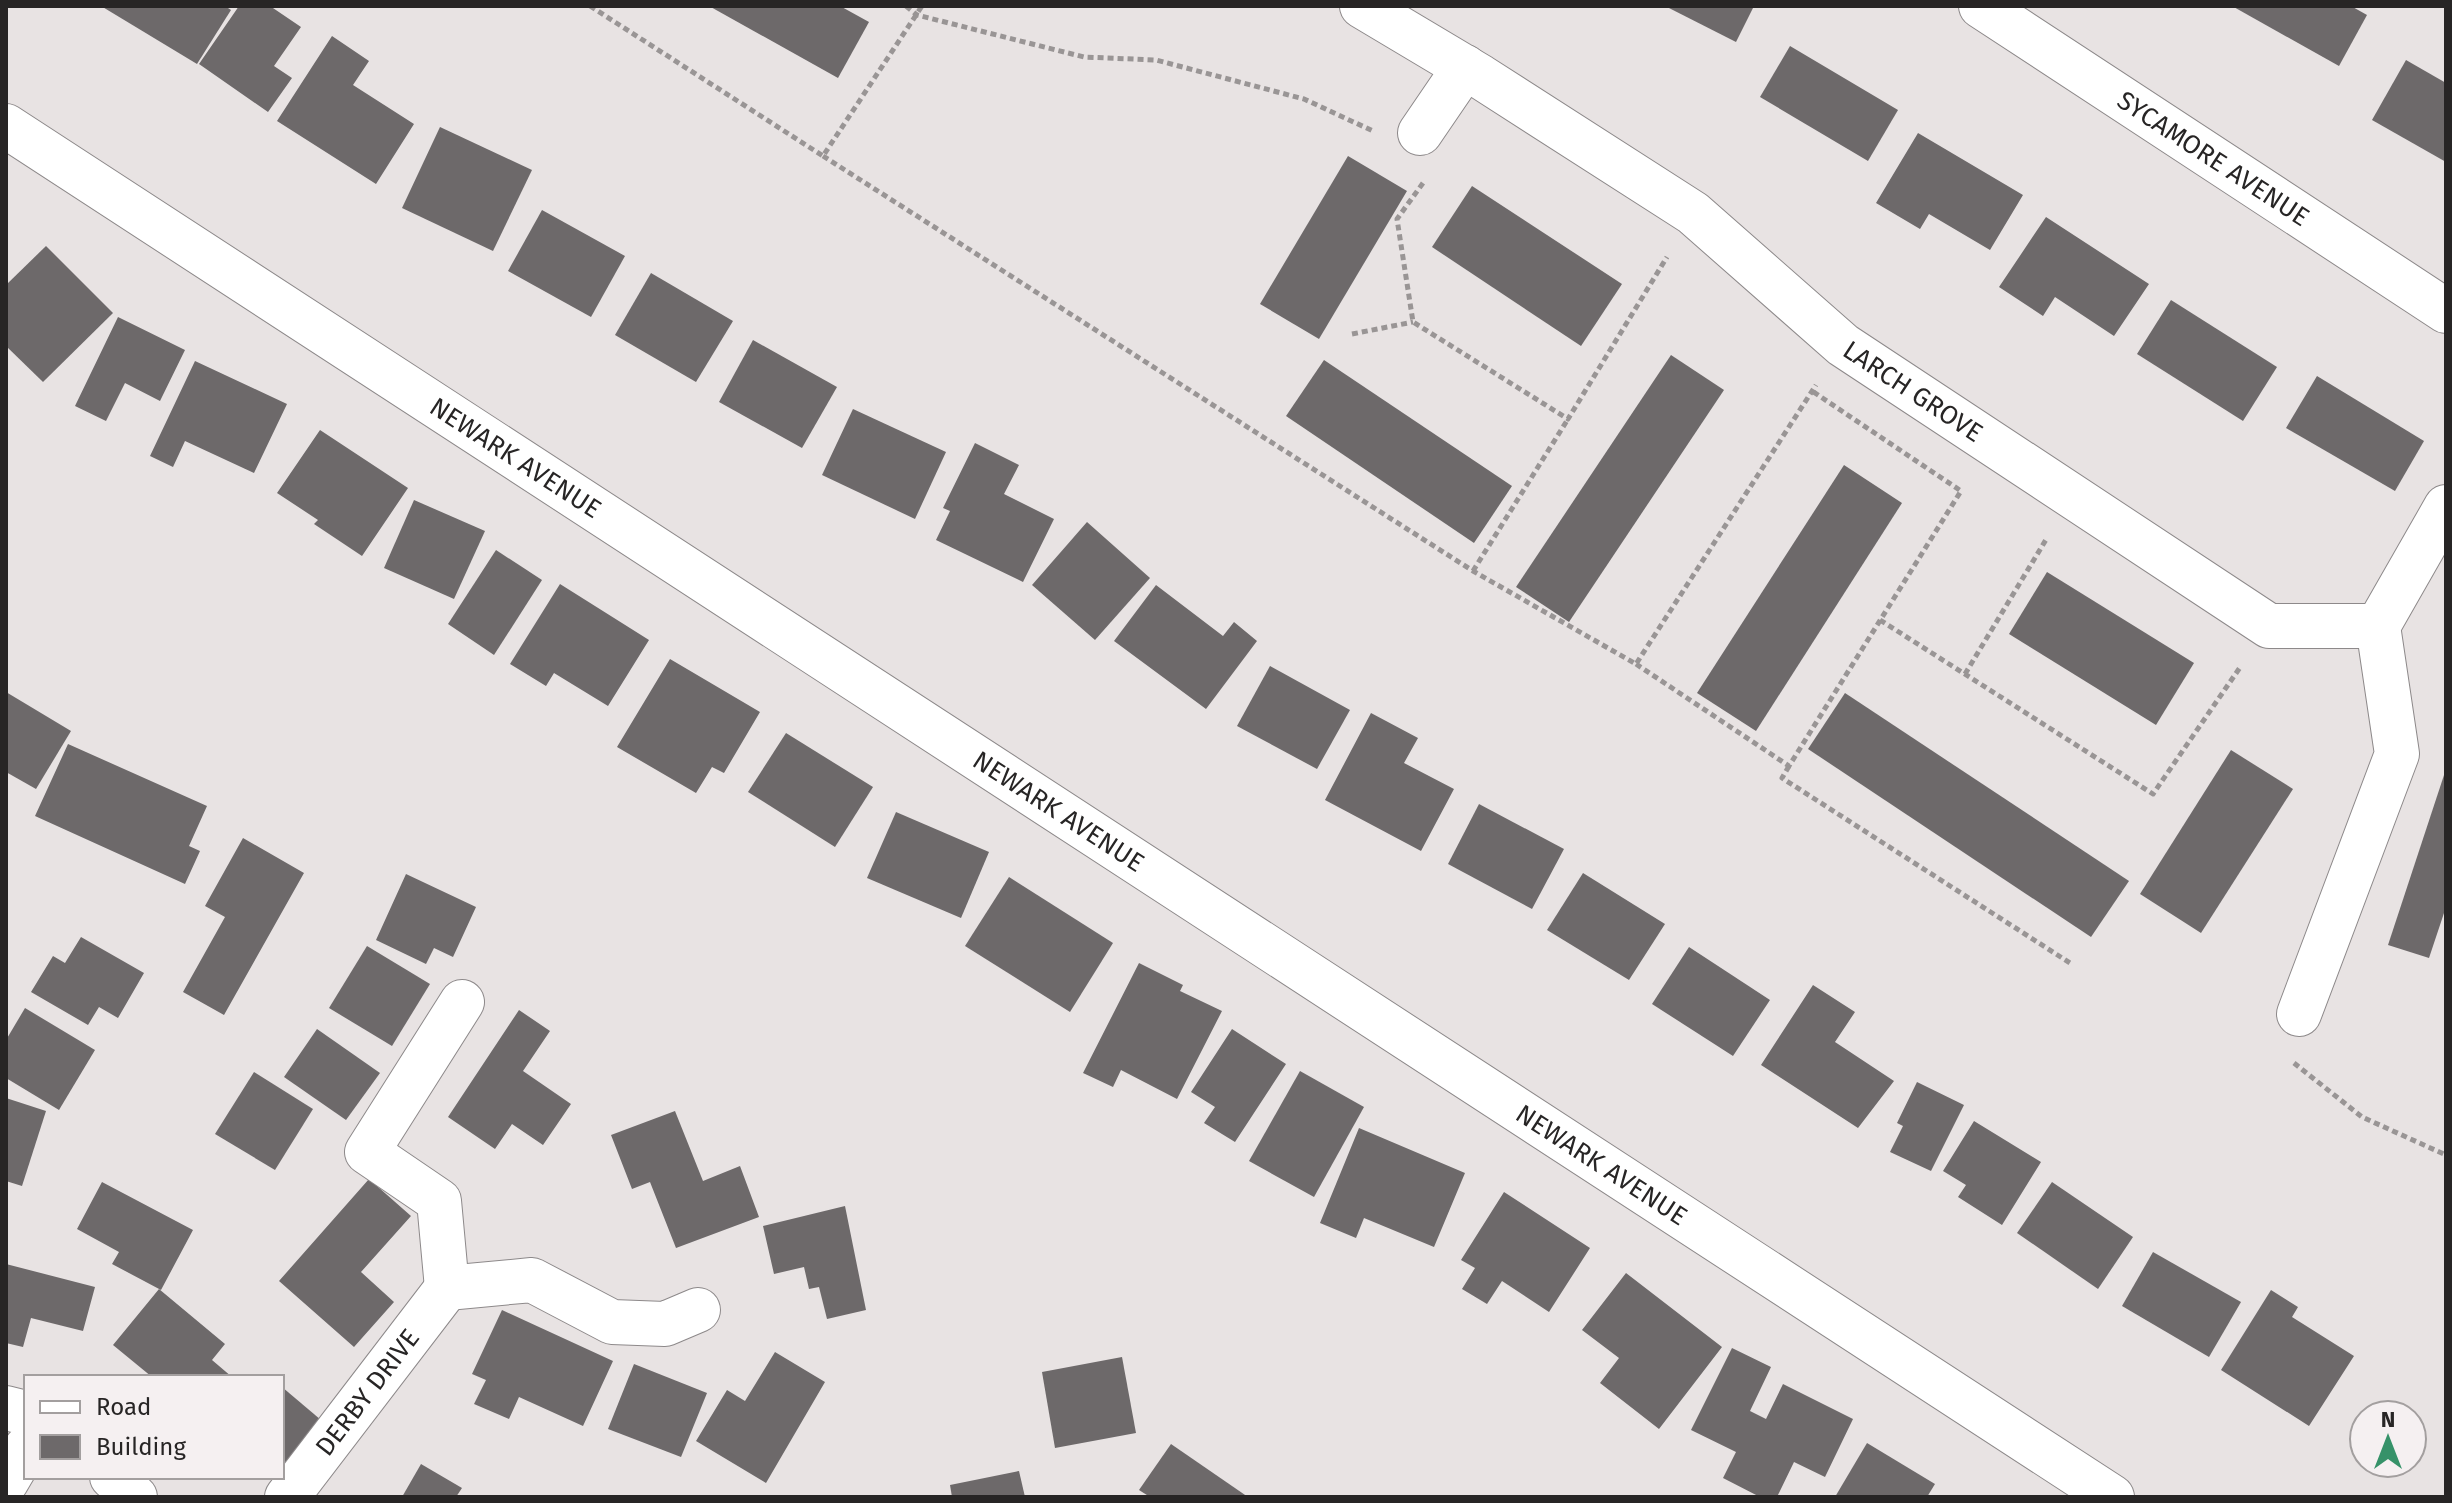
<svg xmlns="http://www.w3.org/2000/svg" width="2452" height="1503" viewBox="0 0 2452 1503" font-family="'Fira Sans',sans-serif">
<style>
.building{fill:#6d696a}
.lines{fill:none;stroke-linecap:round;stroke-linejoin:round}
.minor-casing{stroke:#8d898a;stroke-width:46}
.path{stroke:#999595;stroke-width:5;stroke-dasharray:6 4;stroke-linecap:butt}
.minor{stroke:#fff;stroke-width:44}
.labels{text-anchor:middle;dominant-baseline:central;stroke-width:8;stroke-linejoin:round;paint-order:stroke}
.street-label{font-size:26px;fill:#272525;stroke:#f5f0f1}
</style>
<rect width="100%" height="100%" fill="#e8e3e3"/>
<g class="building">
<polygon points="101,6 225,6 231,10 197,64"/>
<polygon points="239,6 270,6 301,27 274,66 292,78 268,112 199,64"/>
<polygon points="709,6 840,6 869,22 838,78"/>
<polygon points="1665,6 1754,6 1736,42"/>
<polygon points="2232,6 2351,6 2367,15 2339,66"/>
<polygon points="332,36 369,61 353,85 414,124 376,184 277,121"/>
<polygon points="1790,46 1898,110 1868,161 1760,97"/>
<polygon points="2406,60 2446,83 2446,162 2372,120"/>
<polygon points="440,127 532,170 493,251 402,208"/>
<polygon points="1918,133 2023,195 1990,250 1929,214 1920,229 1876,203"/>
<polygon points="1348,156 1407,191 1319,339 1260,304"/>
<polygon points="1472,186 1622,284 1581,346 1432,247"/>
<polygon points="542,210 625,256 591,317 508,271"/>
<polygon points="2046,217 2149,284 2114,336 2055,297 2043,316 1999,287"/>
<polygon points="46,246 113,313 43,382 6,346 6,285"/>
<polygon points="651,273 733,321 696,382 615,335"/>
<polygon points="2171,300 2277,367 2243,421 2137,354"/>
<polygon points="118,317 185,350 160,401 125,383 106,421 75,406"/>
<polygon points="753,340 837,387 802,448 719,402"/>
<polygon points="1671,355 1724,390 1569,622 1516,587"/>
<polygon points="1324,360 1512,486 1474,543 1286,416"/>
<polygon points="195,361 287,404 254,473 185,441 173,467 150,456"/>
<polygon points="2317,376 2424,441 2395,491 2286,428"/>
<polygon points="853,409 946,452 915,519 822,475"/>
<polygon points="320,430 408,488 362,556 314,524 318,520 277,493"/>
<polygon points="975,443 1019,465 1004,494 1054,519 1023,582 936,540 950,511 943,508"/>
<polygon points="1844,465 1902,503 1756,731 1697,693"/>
<polygon points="414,500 485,531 454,599 384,568"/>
<polygon points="1087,522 1150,578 1095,640 1032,585"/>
<polygon points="496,550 542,580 494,655 448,624"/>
<polygon points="2047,572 2194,663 2156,725 2009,634"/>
<polygon points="560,584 649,640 608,706 554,673 546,686 510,664"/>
<polygon points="1156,585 1223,636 1234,622 1257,641 1206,709 1114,641"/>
<polygon points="670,659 760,712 724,773 712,767 696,793 617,747"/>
<polygon points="1270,666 1350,710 1317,769 1237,726"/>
<polygon points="6,692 71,731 36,789 6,772"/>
<polygon points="1845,693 2129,881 2091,937 1808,749"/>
<polygon points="1371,713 1418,738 1404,763 1454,789 1421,851 1325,800"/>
<polygon points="786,733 873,787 835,847 748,792"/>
<polygon points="68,744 207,806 189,846 200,851 185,884 35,816"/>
<polygon points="2231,750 2293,789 2201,933 2140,894"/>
<polygon points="2446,769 2446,907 2429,958 2388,945"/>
<polygon points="1479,804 1564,849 1532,909 1448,864"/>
<polygon points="896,812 989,852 961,918 867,878"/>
<polygon points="243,838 304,873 224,1015 183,992 225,917 205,906"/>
<polygon points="1583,873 1665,924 1629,980 1547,930"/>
<polygon points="406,874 476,907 453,957 434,948 426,964 376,940"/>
<polygon points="1009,877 1113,943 1070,1012 965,946"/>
<polygon points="81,937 144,973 118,1018 99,1007 88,1025 31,992 53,956 65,963"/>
<polygon points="367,946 430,984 392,1046 329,1008"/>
<polygon points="1689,947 1770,1000 1733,1056 1652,1004"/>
<polygon points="1139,963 1183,985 1180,991 1222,1011 1177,1099 1121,1070 1113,1087 1083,1073"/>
<polygon points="1813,985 1855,1012 1835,1042 1894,1081 1858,1128 1761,1065"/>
<polygon points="25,1008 95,1050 59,1110 6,1078 6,1040"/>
<polygon points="519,1010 550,1031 523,1071 571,1104 543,1145 512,1124 495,1149 448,1117"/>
<polygon points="317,1029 380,1073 346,1120 284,1077"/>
<polygon points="1232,1029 1286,1064 1235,1142 1204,1123 1215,1107 1191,1092"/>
<polygon points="1300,1071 1364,1107 1314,1197 1249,1161"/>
<polygon points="254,1072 313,1109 275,1170 215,1134"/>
<polygon points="1917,1082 1964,1105 1931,1171 1890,1152 1903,1126 1897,1123"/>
<polygon points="6,1098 46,1111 22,1186 6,1181"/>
<polygon points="675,1111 703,1181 740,1166 759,1217 676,1248 650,1182 632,1189 611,1135"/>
<polygon points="1974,1121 2041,1162 2002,1225 1958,1197 1966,1185 1943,1171"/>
<polygon points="1359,1128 1465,1173 1434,1247 1364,1218 1356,1238 1320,1223"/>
<polygon points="369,1179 411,1216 361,1272 394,1302 354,1347 279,1281"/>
<polygon points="102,1182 193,1230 161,1290 112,1264 119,1252 77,1229"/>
<polygon points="2052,1182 2133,1237 2098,1289 2017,1233"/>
<polygon points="1504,1192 1590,1248 1549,1312 1502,1281 1487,1304 1462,1289 1475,1268 1461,1260"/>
<polygon points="845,1206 866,1310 827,1319 819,1287 809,1289 804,1267 774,1274 763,1226"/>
<polygon points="2153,1252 2241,1302 2209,1357 2122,1306"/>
<polygon points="6,1264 95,1287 83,1331 31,1318 23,1347 6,1343"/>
<polygon points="1626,1273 1722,1347 1659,1429 1600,1383 1619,1358 1582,1330"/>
<polygon points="159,1289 225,1344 212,1360 232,1377 152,1377 113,1345"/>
<polygon points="2271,1290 2298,1307 2292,1317 2354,1356 2309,1426 2221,1370"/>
<polygon points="502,1310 613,1361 583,1426 519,1397 509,1419 474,1404 486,1380 472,1374"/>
<polygon points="1732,1348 1771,1367 1750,1411 1766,1419 1783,1384 1853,1419 1825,1477 1794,1462 1777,1497 1760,1497 1723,1478 1736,1452 1691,1430"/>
<polygon points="775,1352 825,1382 766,1483 696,1441 727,1390 745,1401"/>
<polygon points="1122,1357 1136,1433 1055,1448 1042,1372"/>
<polygon points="634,1364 707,1393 681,1457 608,1429"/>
<polygon points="282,1387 321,1420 282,1467"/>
<polygon points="1867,1443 1935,1484 1927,1497 1835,1497"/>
<polygon points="1171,1444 1248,1497 1150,1497 1139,1490"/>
<polygon points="421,1464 462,1488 456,1497 402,1497"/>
<polygon points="1019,1471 1025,1497 952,1497 950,1485"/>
</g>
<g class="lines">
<defs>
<g id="minor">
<path id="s1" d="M1362 6 1481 77 1693 213 1843 345 2269 626H2378L2446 507"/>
<path id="s2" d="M1981 6 2446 311"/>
<path id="s3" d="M6 126 2112 1497"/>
<polyline points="1420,133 1465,67"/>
<polyline points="2299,1014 2397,754 2378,626"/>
<polyline points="447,1288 439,1201 367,1152 462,1002"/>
<polyline points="447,1288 532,1280 612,1322 665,1324 698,1310"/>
<polyline points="6,1408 26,1413"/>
<polyline points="112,1477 135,1497"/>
<polyline points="6,1482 26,1448"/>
<path id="s4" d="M287 1497 447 1288"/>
</g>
</defs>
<use href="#minor" class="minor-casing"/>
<g class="path">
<polyline points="590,6 823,156 922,6"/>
<polyline points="906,6 917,15 1084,57 1156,60 1304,99 1373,131"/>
<polyline points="823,156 1473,571 1636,664 1816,385"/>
<polyline points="1423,183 1397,219 1413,322 1568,419 1667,257"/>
<polyline points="1352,334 1413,322"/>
<polyline points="1473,571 1568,419"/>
<polyline points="1880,620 2153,794 2241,666"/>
<polyline points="1636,664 1789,766 1961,491 1812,391"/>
<polyline points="1965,674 2047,538"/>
<polyline points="1789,766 1782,778 2070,963"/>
<polyline points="2294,1063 2362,1117 2446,1155"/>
</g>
<use href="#minor" class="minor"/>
</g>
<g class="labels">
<g class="street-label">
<text stroke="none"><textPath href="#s2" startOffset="278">SYCAMORE AVENUE</textPath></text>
<text stroke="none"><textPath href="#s1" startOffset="674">LARCH GROVE</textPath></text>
<text stroke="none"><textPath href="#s3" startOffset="608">NEWARK AVENUE</textPath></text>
<text stroke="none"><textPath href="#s3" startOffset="1256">NEWARK AVENUE</textPath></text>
<text stroke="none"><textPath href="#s3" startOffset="1904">NEWARK AVENUE</textPath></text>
<text stroke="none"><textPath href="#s4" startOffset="132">DERBY DRIVE</textPath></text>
</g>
</g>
<rect width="2452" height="1503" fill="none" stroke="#272525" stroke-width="16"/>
<rect x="24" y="1375" width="260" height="104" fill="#f5f0f1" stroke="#a39f9f" stroke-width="2"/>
<rect x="40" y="1401" width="40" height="12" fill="#ffffff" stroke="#a39f9f" stroke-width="2"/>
<text x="96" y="1415" font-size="24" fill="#272525">Road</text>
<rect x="40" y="1435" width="40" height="24" fill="#6d696a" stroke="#a39f9f" stroke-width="2"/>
<text x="96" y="1455" font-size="24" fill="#272525">Building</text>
<g transform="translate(2388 1439)"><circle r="38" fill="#f5f0f1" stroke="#a39f9f" stroke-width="2"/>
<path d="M0-6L14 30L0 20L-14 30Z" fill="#369269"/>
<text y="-12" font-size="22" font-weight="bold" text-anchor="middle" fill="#272525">N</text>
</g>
</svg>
